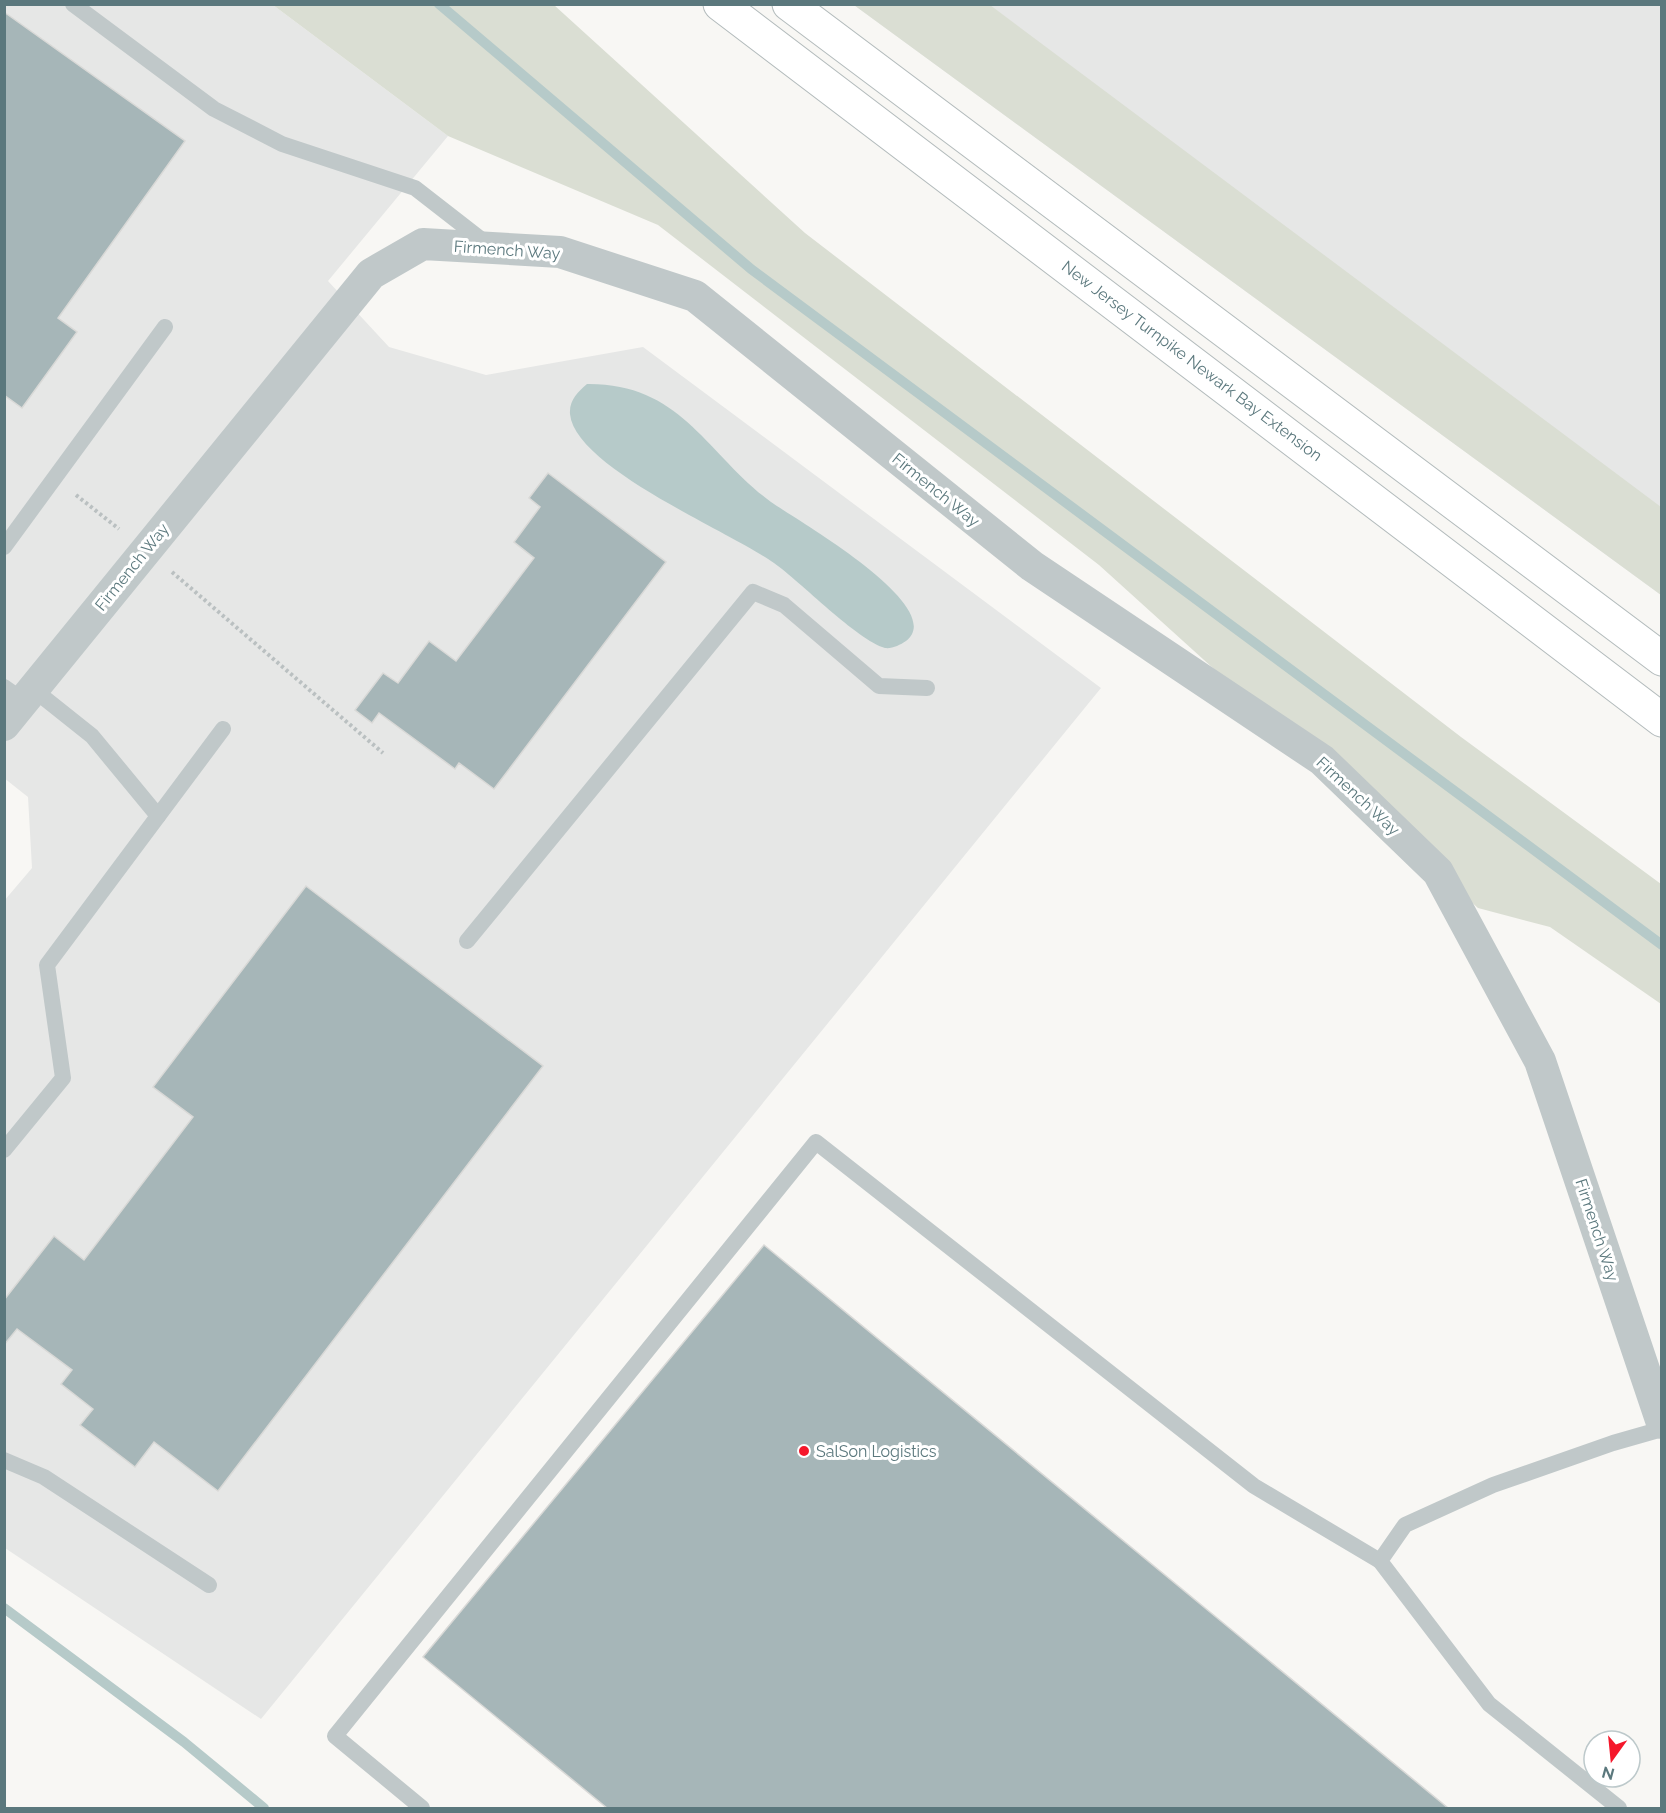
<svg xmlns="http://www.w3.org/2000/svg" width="1666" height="1813" viewBox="0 0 1666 1813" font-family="Raleway,sans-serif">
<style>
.built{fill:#e6e7e6}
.green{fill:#daded3}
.water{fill:#b6cac9}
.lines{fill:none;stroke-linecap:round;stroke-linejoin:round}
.stream{stroke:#b6cac9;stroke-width:10}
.building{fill:#a6b6b8;stroke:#d9d9d7;stroke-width:1.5}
.motorway-casing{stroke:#b3bbbc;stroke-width:35}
.path{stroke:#bac0c1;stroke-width:4;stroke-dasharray:3 3;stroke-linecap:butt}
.service{stroke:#c0c8c9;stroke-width:16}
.minor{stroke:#c0c8c9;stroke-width:32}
.motorway{stroke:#fff;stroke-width:33}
.poi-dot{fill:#f5172b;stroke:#fff;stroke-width:2}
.labels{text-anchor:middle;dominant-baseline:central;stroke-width:6;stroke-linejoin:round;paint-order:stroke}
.street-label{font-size:16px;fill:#5b787d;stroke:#fff}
.poi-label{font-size:16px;fill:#5b787d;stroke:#fff;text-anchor:start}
</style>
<rect width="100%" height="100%" fill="#f8f7f4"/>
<g class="built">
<polygon points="4,5 273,5 448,136 328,281 389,347 486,375 643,347 1101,688 261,1719 5,1548 4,901 32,868 28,797 4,778"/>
<polygon points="854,5 1661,5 1661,595"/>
</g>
<g class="green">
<polygon points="273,5 554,5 805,233 1461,737 1661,884 1661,1004 1550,927 1478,908 1099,565 658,225 448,136"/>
<polygon points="854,5 990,5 1661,507 1661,595"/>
</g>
<path class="water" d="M587 384C682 383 706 454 771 502 795 519 950 607 906 641 900 645 892 649 885 648 857 640 801 582 774 563 731 532 575 468 570 414 569 400 578 392 587 384Z"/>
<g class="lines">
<g class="stream">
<polyline points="439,4 751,269 1662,945"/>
<polyline points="4,1608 184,1742 264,1808"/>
</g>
</g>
<g class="building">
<polygon points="4,12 185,141 58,318 77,332 22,408 4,395"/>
<polygon points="548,473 666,562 494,789 459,763 455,769 379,713 372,723 355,710 383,673 398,683 429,641 456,661 534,558 514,542 540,507 529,498"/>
<polygon points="306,886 543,1066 218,1491 154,1442 135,1467 80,1425 93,1409 61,1384 72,1370 17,1329 4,1345 4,1300 54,1236 84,1260 193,1117 153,1087"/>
<polygon points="764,1245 1448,1808 607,1808 423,1657"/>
</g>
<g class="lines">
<defs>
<g id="motorway">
<polyline points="720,4 1662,720"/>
<polyline points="789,4 1662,659"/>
</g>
</defs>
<use href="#motorway" class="motorway-casing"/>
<g class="path">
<polyline points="76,495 119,529"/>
<polyline points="172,572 383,753"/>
</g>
<g class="service">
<polyline points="73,4 214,109 282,144 415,188 487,244"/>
<polyline points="4,547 165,327"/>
<polyline points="4,687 24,701"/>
<polyline points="33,689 92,736 158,816"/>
<polyline points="467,941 753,592 784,605 879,686 927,688"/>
<polyline points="4,1150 63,1078 47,965 223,729"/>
<polyline points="4,1460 44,1477 209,1585"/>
<polyline points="422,1808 335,1736 816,1142 1254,1486 1380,1561"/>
<polyline points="1619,1808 1489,1704 1380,1561 1405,1525 1493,1485 1613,1443 1662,1429"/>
</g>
<polyline class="minor" points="4,725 371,274 423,244 560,252 695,296 1032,566 1322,760 1438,872 1540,1061 1662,1423"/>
<use href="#motorway" class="motorway"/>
</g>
<circle class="poi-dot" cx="804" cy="1451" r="6"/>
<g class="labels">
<g class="street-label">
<text transform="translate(507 250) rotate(4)">Firmench Way</text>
<text transform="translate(1192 361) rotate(37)">New Jersey Turnpike Newark Bay Extension</text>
<text transform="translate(936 490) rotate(39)">Firmench Way</text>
<text transform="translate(132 567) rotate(-51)">Firmench Way</text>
<text transform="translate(1358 796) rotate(43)">Firmench Way</text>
<text transform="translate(1597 1230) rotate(72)">Firmench Way</text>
</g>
<g class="poi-label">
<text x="816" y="1451">SalSon Logistics</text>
</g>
</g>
<rect width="1666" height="1813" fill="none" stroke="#5b787d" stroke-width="12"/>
<g transform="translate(1612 1759) rotate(195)"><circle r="28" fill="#ffffff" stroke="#bdc9cb" stroke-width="1.5"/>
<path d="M0-4.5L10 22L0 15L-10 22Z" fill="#f5172b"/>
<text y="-9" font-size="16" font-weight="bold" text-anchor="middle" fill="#5b787d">N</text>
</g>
</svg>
